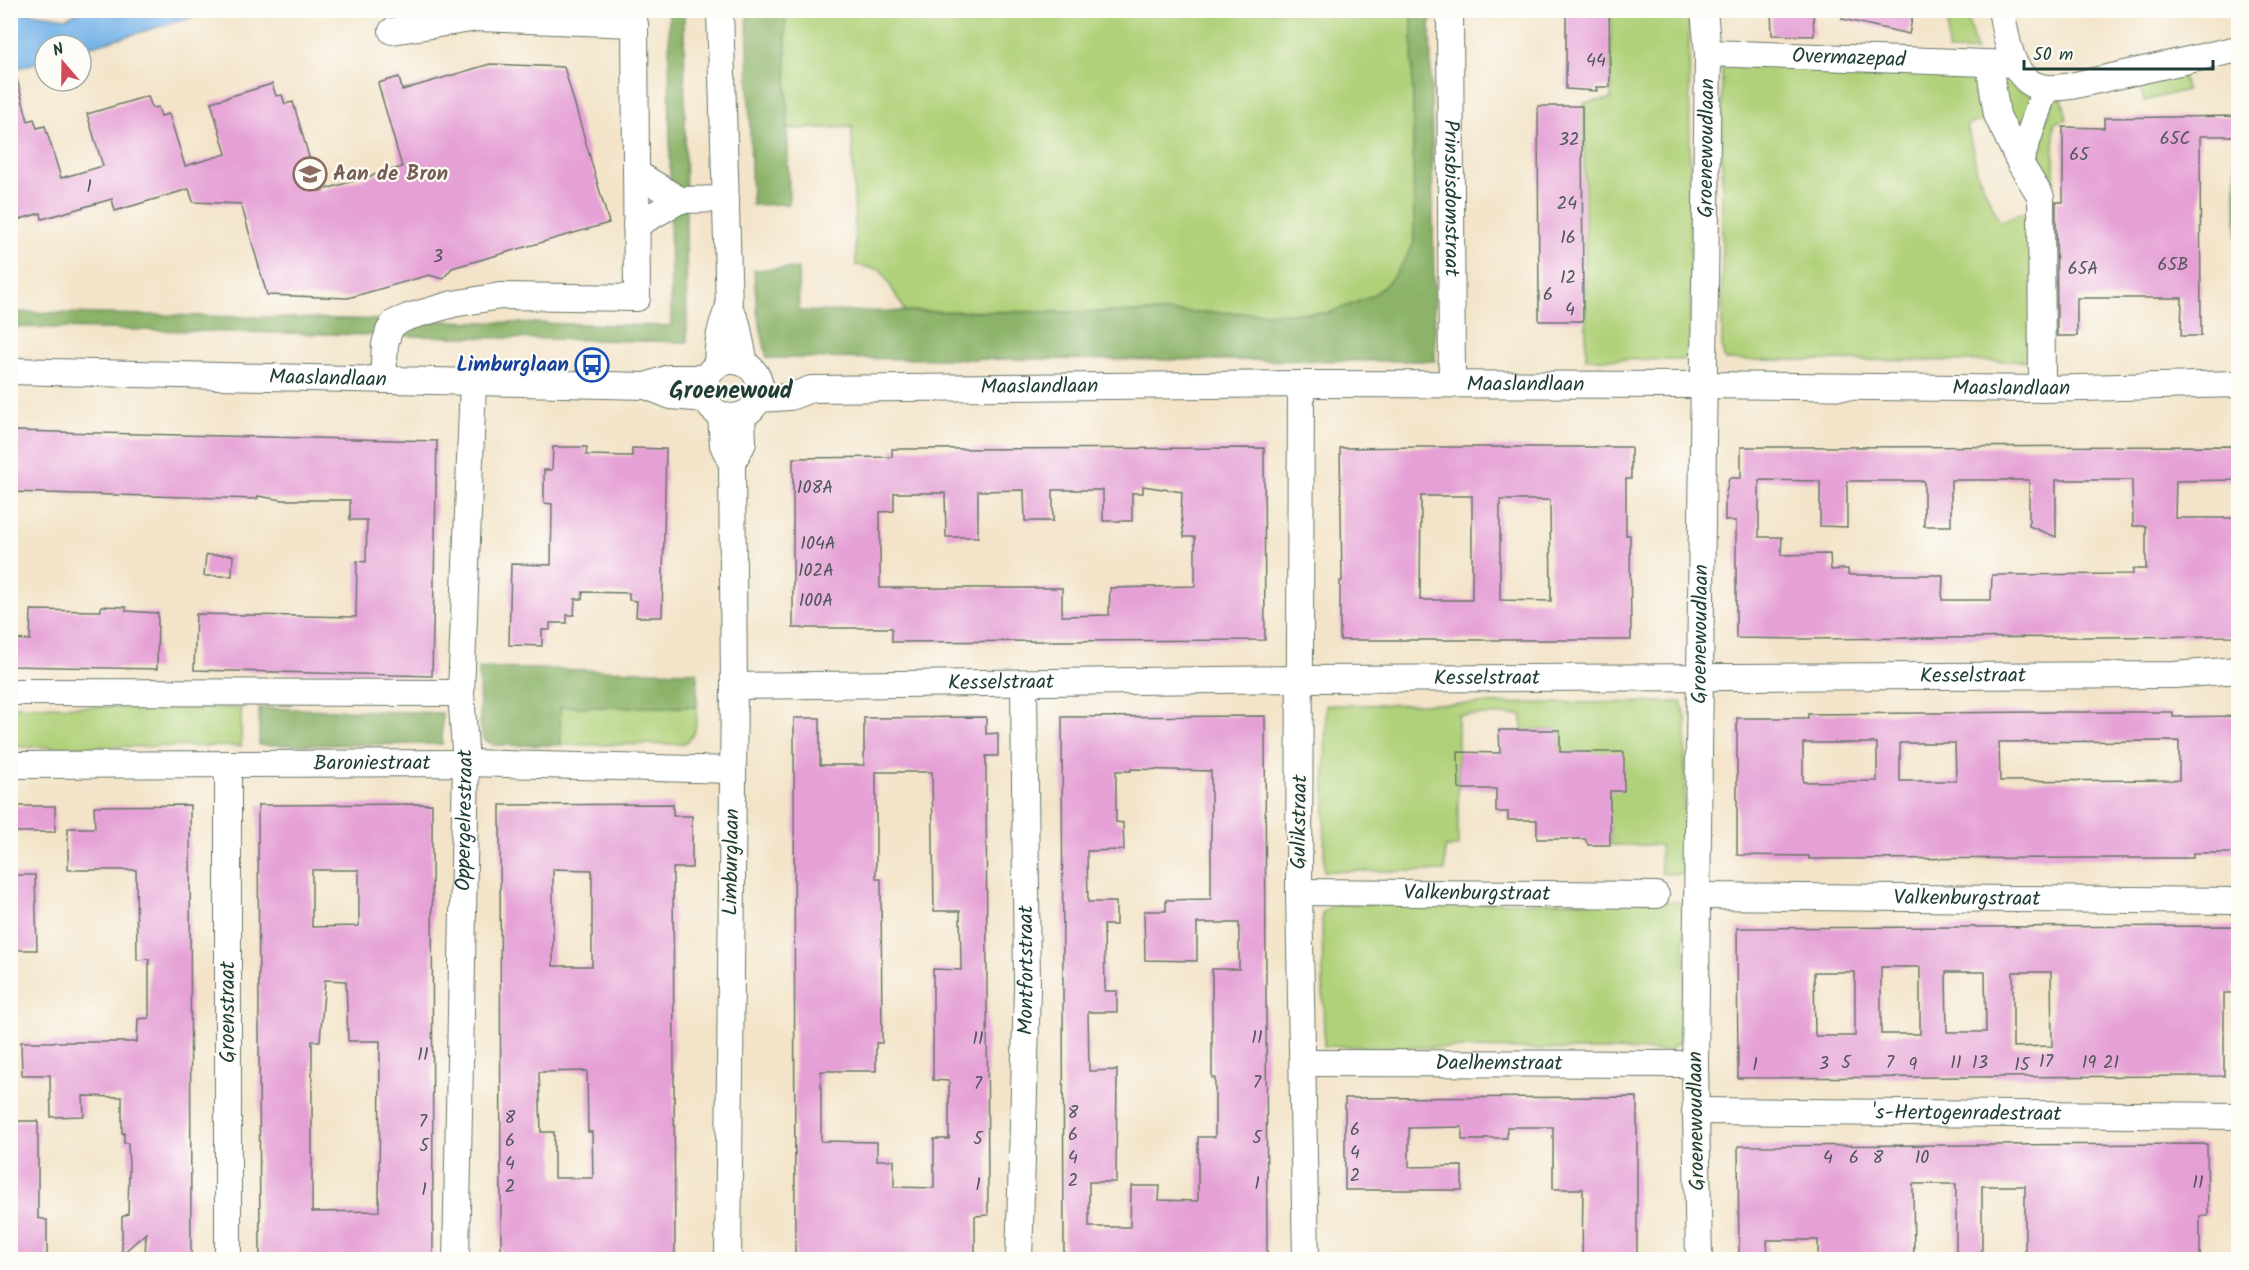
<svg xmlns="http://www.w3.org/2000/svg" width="2249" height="1270" viewBox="0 0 2249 1270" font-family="Kalam,sans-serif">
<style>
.green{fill:#b0d179;stroke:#688756;stroke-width:1.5}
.forest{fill:#8cb369;stroke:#56784e;stroke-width:1.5}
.water{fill:#75b3e8;stroke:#4a788e;stroke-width:1.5}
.building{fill:#e5a0d6;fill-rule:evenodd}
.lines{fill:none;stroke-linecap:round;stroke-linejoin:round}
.minor-casing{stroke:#697768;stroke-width:28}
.minor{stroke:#fff;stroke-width:26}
.labels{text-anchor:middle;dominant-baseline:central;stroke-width:4.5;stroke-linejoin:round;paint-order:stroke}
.number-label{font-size:18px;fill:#50565c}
.street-label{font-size:21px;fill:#1f3d34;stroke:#fdfcf7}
.education-label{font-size:21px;font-weight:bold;fill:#785e54;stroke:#fdfcf7;text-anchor:start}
.transit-label{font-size:21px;font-weight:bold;fill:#164399;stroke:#fdfcf7;text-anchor:end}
.quarter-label{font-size:24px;font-weight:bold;fill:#1f3d34;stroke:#fdfcf7}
</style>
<rect width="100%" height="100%" fill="#fdfcf7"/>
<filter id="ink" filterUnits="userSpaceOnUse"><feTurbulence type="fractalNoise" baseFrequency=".0167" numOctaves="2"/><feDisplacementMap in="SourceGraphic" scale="12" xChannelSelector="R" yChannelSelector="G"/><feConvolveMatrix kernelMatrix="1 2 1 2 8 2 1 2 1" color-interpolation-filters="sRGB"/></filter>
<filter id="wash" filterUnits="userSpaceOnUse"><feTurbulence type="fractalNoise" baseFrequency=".008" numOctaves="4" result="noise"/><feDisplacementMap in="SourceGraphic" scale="24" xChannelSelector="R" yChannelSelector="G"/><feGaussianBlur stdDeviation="1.35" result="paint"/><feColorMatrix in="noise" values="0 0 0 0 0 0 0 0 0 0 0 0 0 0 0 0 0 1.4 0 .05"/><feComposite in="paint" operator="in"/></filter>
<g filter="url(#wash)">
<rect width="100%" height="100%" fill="#f3e4c9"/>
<g class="green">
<path d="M785 11H1412L1414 243C1409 253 1405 264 1398 273 1381 296 1354 304 1328 313L905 311 881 270 856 265 852 127 788 129Z"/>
<polygon points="1611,11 1689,11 1691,351 1683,360 1586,359 1584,103 1611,99"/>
<polygon points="1948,11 1966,11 1976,51 1948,51"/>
<polygon points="2238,58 2238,343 2235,116 2231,79 2226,60"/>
<polygon points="1722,62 2002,72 2016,89 2035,97 2021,131 2004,114 1967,125 1978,175 2000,222 2020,213 2034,224 2037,361 1725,360 1722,349"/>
<polygon points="2181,70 2186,90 2144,101 2139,80"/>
<polygon points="2062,98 2067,119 2054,123 2054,183 2036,150 2054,99"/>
<polygon points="1681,702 1686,717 1683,874 1661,873 1660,845 1610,845 1610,827 1603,827 1560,752 1560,730 1522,730 1522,715 1458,715 1458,847 1445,847 1445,871 1324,871 1326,705"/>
<polygon points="11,706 241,708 241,746 11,747"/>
<path d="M559 707H697C696 723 698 735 683 744L561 745Z"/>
<polygon points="1662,901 1684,903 1685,1037 1668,1051 1324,1046 1322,913 1333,904"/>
</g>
<g class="forest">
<polygon points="669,11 684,11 687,342 11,327 11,312 671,326"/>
<polygon points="747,11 785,11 789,204 752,205"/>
<path d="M1412 11H1430L1435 361 767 358 757 311 754 270 798 268 799 311 1328 313C1378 295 1389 291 1414 243Z"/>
<polygon points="479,668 697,672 697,707 560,707 561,745 494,745 483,739 480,728"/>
<polygon points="259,708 442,713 442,744 259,745"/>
</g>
<polygon class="water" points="11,10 66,18 81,11 214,11 81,49 81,45 45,45 45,60 11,70"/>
<g id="blocks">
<g class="building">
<polygon points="1566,10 1609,10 1610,87 1596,87 1597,91 1566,89"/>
<polygon points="1771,10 1813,10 1814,36 1772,35"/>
<polygon points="1843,10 1914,10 1909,34 1842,19"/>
<polygon points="490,64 564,67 609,223 452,268 443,279 429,275 348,298 267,295 241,204 193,202 189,189 115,211 112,199 42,219 41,213 10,222 10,79 17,79 28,121 34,119 37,128 45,126 61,178 103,166 87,114 148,96 152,108 158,107 161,116 169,114 185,166 226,154 211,102 272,84 276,96 282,95 285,104 293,102 319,191 402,167 378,83 399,77 402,90"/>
<polygon points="1538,106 1582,106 1583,321 1539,321"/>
<polygon points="2235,116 2235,136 2200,136 2201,336 2181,336 2182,298 2077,298 2077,336 2057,336 2056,202 2063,202 2063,127 2104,128 2104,118"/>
<polygon points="15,431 437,441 432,676 194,670 196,614 356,617 357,561 366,562 367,520 350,520 350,500 283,500 258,496 257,499 10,492 10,446 14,446"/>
<path d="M2238 446V480L2176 481 2175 518H2238V636L1801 639 1736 638V521H1725V497L1729 478H1741V447ZM1759 480 1820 481V526L1847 527V481H1924V526H1951V480H2029V526L2056 537V480H2132L2133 526H2146V569H2133V574L1992 575 1991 600H1942L1943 575H1848V569L1831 570 1830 554 1781 555 1782 537H1759Z"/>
<polygon points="553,447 587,447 586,455 632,456 632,448 666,449 662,617 636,617 637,601 629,600 629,593 583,592 582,599 575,599 574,615 567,615 567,623 550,623 550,630 542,630 542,646 509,645 511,564 551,565 552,504 544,503 544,470 552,470"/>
<path d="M1420 447H1631V479H1626V535H1630L1631 640H1340V581H1342L1340 448ZM1421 496H1472V600H1420ZM1500 500H1550L1551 601 1500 600Z"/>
<path d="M1264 448 1265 640 892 642V628H793V458L892 457V449ZM1143 486 1182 492 1181 514 1184 537H1195V586L1110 588 1109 615 1062 616V588H880V512L894 511V493H945L946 537H978V491L1024 490 1025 521H1053V490H1103V521H1132V493H1143Z"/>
<polygon points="206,555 233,555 232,576 204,576"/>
<polygon points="101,606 126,607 126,611 158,613 157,669 10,666 10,639 30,640 31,610 101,611"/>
<path d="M2055 712H2173V717L2238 716V853H2193V858H2128L1809 859V856L1737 855V718H1808V714ZM2179 741V780L2000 781 1999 742ZM1803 743H1877V781L1803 782ZM1900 743H1955L1956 781H1900Z"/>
<path d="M1265 716 1267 1260H1064L1062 717ZM1131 769 1211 771V899L1166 900V911H1144L1145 960 1197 961V923H1239V969H1212V1078H1215V1137H1198V1201L1159 1200 1160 1186H1131L1130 1227H1089V1182H1116L1117 1070 1089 1071 1088 1012H1117V991H1105L1104 925H1116V902H1088L1087 851 1124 850 1123 823 1116 822V771H1131Z"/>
<path d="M986 717V734L998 733V756H986L988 1215 975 1216V1260H795L794 718H820V765H864V718ZM876 772H932L934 911H960L961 970 933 969V1080L949 1081V1139H934V1188L894 1187V1160H877V1142L821 1141V1071H876V1043H882L881 879H876Z"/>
<polygon points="1499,730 1560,730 1560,752 1624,752 1624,791 1610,791 1610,845 1588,845 1585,839 1537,839 1537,820 1508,820 1508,812 1496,812 1496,789 1459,789 1458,752 1500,753"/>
<path d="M432 804 433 1260H260L258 805ZM312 870H359V926L312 927ZM325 980 346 981 348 1041H380L379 1211 312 1212V1041H320Z"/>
<path d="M673 804V816H692V868H673L675 1260H501L500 805ZM553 869 592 870V966H553ZM587 1071 588 1132H592L593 1178H554V1132H541L539 1072Z"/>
<polygon points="190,805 191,1260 145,1260 146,1233 122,1254 122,1217 128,1214 129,1169 128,1143 124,1143 124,1133 122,1133 122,1097 83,1096 84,1116 51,1117 50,1075 22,1075 21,1042 137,1042 138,1019 149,1018 149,959 137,960 136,870 68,870 68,828 95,828 94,806"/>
<rect x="10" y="806" width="45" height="26"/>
<polygon points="10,875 35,875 37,950 10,950"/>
<path d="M2234 926V993H2224V1076L1738 1078 1737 928ZM1881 967H1920V1034H1881ZM1814 972H1855V1036H1815ZM1946 972H1985L1986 1032H1947ZM2013 972H2051L2052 1046 2013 1047Z"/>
<polygon points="1637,1097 1637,1260 1582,1260 1583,1189 1553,1189 1553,1127 1507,1127 1507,1138 1484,1138 1484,1140 1462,1140 1462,1127 1409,1128 1409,1167 1462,1166 1462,1190 1345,1190 1345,1098"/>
<polygon points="10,1121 38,1121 38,1218 47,1220 47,1260 10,1260"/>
<polygon points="2207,1144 2208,1216 2200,1216 2200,1260 2025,1260 2025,1186 1982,1186 1982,1260 1956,1260 1956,1184 1913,1184 1914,1260 1818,1260 1818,1240 1767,1240 1768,1260 1739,1260 1738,1146"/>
</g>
</g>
</g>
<g filter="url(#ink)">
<use href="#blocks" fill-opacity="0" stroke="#697768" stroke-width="1.5"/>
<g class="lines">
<defs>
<g id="minor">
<polyline points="720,10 729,307 737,324 745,364"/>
<path id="s1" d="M1450 10 1452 384"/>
<path d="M2001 10C2007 38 2010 86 2048 88 2056 88 2064 87 2071 86L2238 49"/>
<path id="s2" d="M1708 53 2013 64"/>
<polyline points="1989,64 1997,115 2020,163 2041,197 2042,389"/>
<polyline points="2020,163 2045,88"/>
<polyline points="636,173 680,200"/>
<polyline points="636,225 680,200 726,199"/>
<circle cx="732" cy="389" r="28"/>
<path d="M717 365C718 342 719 329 729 307"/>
<path id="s3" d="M10 371 646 386 669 378H706"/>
<polyline points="383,380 385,344 389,331 394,323 408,317 453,304 500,296 637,298 635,24 478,18 392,31"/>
<polyline points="1301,384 1299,892 1306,1260"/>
<polyline points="646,386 671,396 706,399"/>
<path id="s4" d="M759 399 790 397 811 389 1301 384 1704 385 2042 389 2238 384"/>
<polyline points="721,415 723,445 732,464 734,686 728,1260"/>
<polyline points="732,464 743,443 742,415"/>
<path id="s5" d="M734 686 1302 679 2174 675 2238 670"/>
<polyline points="10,692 461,693"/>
<path id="s6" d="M10 765 466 763 733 770"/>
<path id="s7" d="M1299 892 1656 895"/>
<path id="s8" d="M1697 896 2238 901"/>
<path id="s9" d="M1303 1063 1695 1064"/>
<path id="s10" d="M1695 1111 2238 1116"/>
<polyline points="228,1260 228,764"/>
<path id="s11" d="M456 1260 466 763 461 693 473 383"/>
<path id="s12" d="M1019 1260 1027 989 1024 683"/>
<path id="s13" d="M1699 1260 1695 1064 1708 53 1704 10"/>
</g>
</defs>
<use href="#minor" class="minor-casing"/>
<use href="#minor" class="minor"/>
</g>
</g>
<defs>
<symbol id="school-ring" viewBox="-11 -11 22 22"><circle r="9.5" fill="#fdfcf7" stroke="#8d6e63" stroke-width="1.5"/><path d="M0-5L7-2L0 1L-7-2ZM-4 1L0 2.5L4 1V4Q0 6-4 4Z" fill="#8d6e63"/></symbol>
<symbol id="bus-ring" viewBox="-11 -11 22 22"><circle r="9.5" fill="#fdfcf7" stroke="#1a4fb4" stroke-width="1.5"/><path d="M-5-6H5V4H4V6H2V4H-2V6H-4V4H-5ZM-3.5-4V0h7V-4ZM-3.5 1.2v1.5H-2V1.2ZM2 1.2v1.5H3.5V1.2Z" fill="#1a4fb4"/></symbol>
</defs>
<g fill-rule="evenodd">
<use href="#school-ring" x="291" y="155" width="38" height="38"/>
<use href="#bus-ring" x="573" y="346" width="38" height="38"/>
</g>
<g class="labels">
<g class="number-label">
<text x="1596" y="61">44</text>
<text x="2175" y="139">65C</text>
<text x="1569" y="140">32</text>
<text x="2079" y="155">65</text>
<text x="89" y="187">1</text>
<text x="1567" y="204">24</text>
<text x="1568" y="238">16</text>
<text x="438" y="257">3</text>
<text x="2173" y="265">65B</text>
<text x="2083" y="269">65A</text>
<text x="1568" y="278">12</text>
<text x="1548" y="295">6</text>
<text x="1570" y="310">4</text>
<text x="815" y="488">108A</text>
<text x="818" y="544">104A</text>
<text x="816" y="571">102A</text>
<text x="816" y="601">100A</text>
<text x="1257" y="1038">11</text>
<text x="978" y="1039">11</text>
<text x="423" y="1055">11</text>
<text x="2046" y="1062">17</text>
<text x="1846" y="1063">5</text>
<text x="1890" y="1063">7</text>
<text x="1956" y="1063">11</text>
<text x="1980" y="1063">13</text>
<text x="2089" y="1063">19</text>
<text x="2111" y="1063">21</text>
<text x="1824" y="1064">3</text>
<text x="1755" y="1065">1</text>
<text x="1913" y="1065">9</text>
<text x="2022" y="1065">15</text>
<text x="1257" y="1083">7</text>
<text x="978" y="1084">7</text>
<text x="1073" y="1113">8</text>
<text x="510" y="1118">8</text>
<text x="423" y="1122">7</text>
<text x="1355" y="1130">6</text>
<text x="1073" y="1135">6</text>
<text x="1257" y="1138">5</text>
<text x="978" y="1139">5</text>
<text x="510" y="1141">6</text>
<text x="424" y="1146">5</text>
<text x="1355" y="1153">4</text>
<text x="1073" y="1158">4</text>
<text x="1828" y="1158">4</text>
<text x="1854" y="1158">6</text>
<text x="1878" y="1158">8</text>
<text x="1922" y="1158">10</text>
<text x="510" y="1164">4</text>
<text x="1355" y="1176">2</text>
<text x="1073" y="1181">2</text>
<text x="2198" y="1183">11</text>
<text x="1257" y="1184">1</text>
<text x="978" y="1185">1</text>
<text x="510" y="1187">2</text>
<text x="424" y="1190">1</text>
</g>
<g class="street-label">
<text stroke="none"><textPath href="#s2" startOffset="141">Overmazepad</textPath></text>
<text stroke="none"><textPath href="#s13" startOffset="1112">Groenewoudlaan</textPath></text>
<text stroke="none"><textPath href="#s1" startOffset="188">Prinsbisdomstraat</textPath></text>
<text stroke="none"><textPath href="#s3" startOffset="318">Maaslandlaan</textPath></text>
<text stroke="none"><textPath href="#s4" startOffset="768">Maaslandlaan</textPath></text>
<text stroke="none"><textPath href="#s4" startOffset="282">Maaslandlaan</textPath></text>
<text stroke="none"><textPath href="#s4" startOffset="1254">Maaslandlaan</textPath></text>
<text stroke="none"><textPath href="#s13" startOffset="626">Groenewoudlaan</textPath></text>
<text stroke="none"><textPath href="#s5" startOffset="1239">Kesselstraat</textPath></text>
<text stroke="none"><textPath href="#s5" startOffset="753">Kesselstraat</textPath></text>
<text stroke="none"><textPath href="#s5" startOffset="267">Kesselstraat</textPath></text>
<text stroke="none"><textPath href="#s6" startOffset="362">Baroniestraat</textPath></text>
<text stroke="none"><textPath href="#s11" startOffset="440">Oppergelrestraat</textPath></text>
<text transform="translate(1300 822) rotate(-89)">Gulikstraat</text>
<text transform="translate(732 862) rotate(-89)">Limburglaan</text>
<text stroke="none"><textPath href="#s7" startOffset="178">Valkenburgstraat</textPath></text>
<text stroke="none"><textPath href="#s8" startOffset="270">Valkenburgstraat</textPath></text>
<text stroke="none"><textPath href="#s12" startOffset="290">Montfortstraat</textPath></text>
<text transform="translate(228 1012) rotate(-90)">Groenstraat</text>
<text stroke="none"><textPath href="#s9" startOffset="196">Daelhemstraat</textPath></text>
<text stroke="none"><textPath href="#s10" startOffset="272">'s-Hertogenradestraat</textPath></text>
<text transform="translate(1697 1121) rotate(-91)">Groenewoudlaan</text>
</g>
<g class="education-label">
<text x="333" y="174">Aan de Bron</text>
</g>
<g class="transit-label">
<text x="569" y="365">Limburglaan</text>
</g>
<g class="quarter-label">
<text x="731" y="391">Groenewoud</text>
</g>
</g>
<rect width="2249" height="1270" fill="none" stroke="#fdfcf7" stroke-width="36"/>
<g transform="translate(63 63) rotate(340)"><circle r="28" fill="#fdfcf7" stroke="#a4b0a9" stroke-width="1.5"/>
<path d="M0-4.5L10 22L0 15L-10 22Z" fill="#d1495b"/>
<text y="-9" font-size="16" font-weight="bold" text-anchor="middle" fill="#1f3d34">N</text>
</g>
<path d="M2024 60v9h189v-9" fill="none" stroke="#1f3d34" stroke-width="3"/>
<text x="2033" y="60" font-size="18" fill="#1f3d34" stroke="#fdfcf7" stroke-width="4.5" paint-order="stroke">50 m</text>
</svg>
